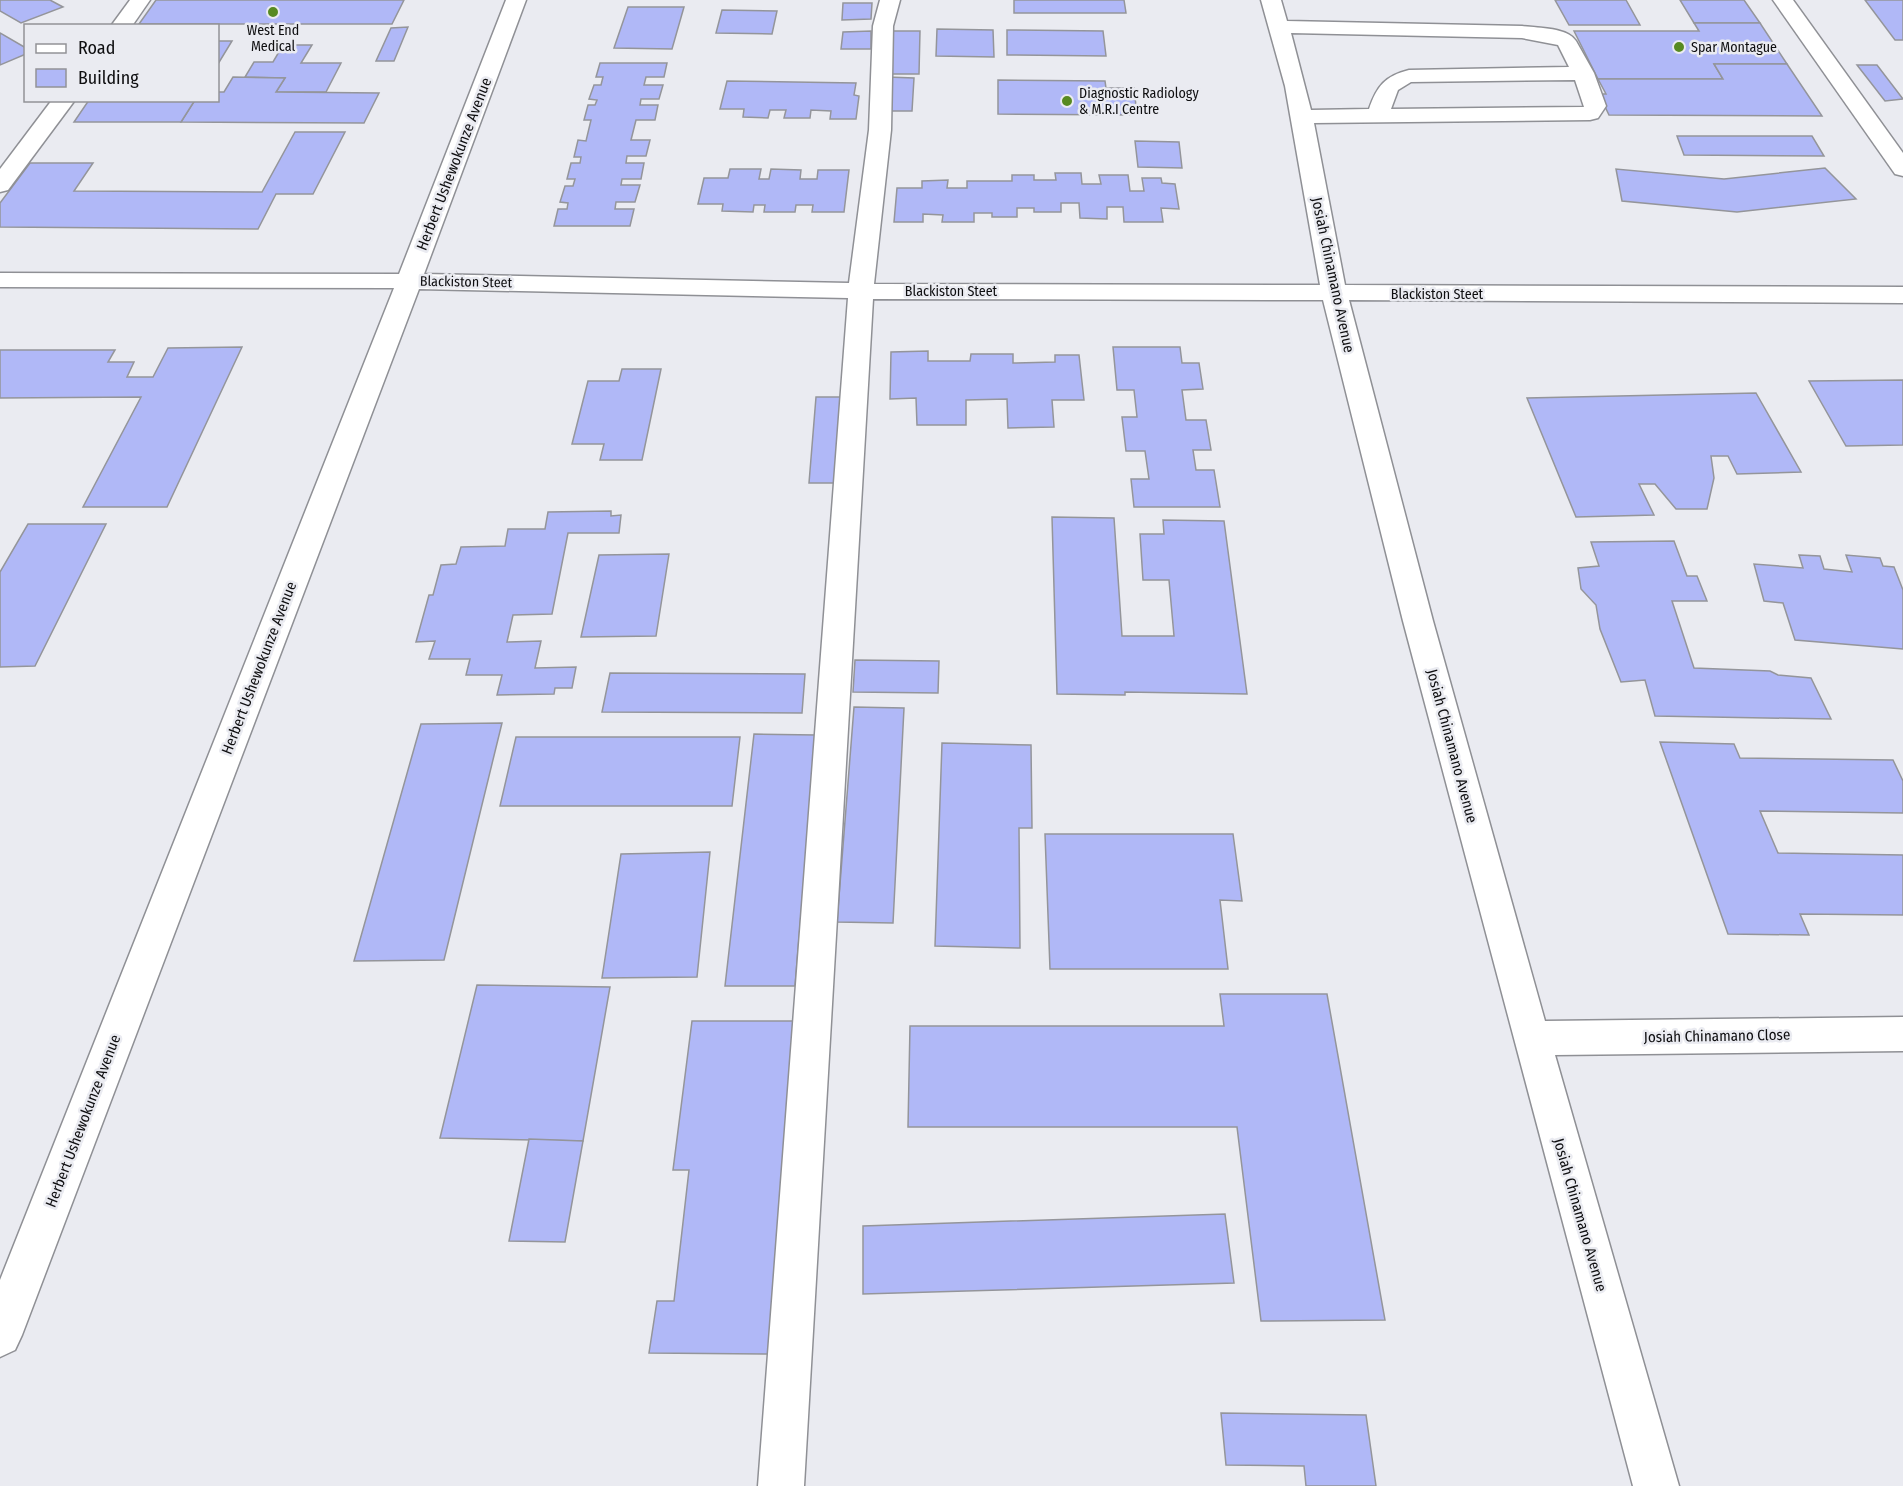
<svg xmlns="http://www.w3.org/2000/svg" width="1903" height="1486" viewBox="0 0 1903 1486" font-family="'Fira Sans Condensed',sans-serif">
<style>
.building{fill:#b0b8f7;stroke:#94959a;stroke-width:1.5}
.lines{fill:none;stroke-linecap:round;stroke-linejoin:round}
.minor-casing{stroke:#8f9095;stroke-width:3}
.minor{fill:#fff;fill-rule:evenodd}
.poi-dot{fill:#578a21;stroke:#eaebf1;stroke-width:2}
.labels{text-anchor:middle;dominant-baseline:central;stroke-width:5;stroke-linejoin:round;paint-order:stroke}
.far-poi-label{font-size:14px;fill:#0e0e10;stroke:#eaebf1;text-anchor:start}
.far-street-label{font-size:14px;fill:#0e0e10;stroke:#eaebf1}
.street-label{font-size:15px;fill:#0e0e10;stroke:#eaebf1}
</style>
<rect width="100%" height="100%" fill="#eaebf1"/>
<g class="building">
<polygon points="0,0 50,0 63,7 21,23 0,11"/>
<polygon points="156,0 404,0 392,24 139,24"/>
<polygon points="1014,0 1124,0 1126,13 1014,13"/>
<polygon points="1555,0 1626,0 1640,25 1569,25"/>
<polygon points="1680,0 1744,0 1760,23 1694,23"/>
<polygon points="1865,0 1903,0 1903,40 1895,40"/>
<polygon points="843,3 872,3 871,19 842,20"/>
<polygon points="628,7 684,7 672,49 614,48"/>
<polygon points="722,10 777,11 772,34 716,33"/>
<polygon points="1694,23 1760,23 1787,64 1714,64 1723,79 1598,79 1574,31 1699,31"/>
<polygon points="408,27 394,61 376,61 391,28"/>
<polygon points="937,29 993,30 994,57 936,56"/>
<polygon points="1007,30 1103,31 1106,56 1007,55"/>
<polygon points="871,31 871,49 841,49 843,32"/>
<polygon points="889,31 920,31 919,74 887,74"/>
<polygon points="0,33 26,48 26,54 0,65"/>
<polygon points="218,41 232,41 218,64"/>
<polygon points="283,45 312,45 301,63 341,63 326,92 276,92 285,78 245,77 254,62 273,62"/>
<polygon points="600,63 667,63 664,77 646,77 644,85 663,85 659,99 641,99 640,105 658,105 655,120 636,120 631,140 650,140 646,156 627,156 626,163 644,163 641,179 622,179 621,185 640,185 635,202 616,202 615,209 634,209 630,226 554,226 558,209 567,209 568,203 560,202 565,186 573,186 575,179 567,179 571,163 580,163 581,157 574,157 578,140 586,141 591,120 584,120 588,105 595,105 597,100 589,99 594,85 601,85 603,77 596,77"/>
<polygon points="1714,64 1787,64 1822,116 1609,115 1599,94 1606,94 1598,79 1723,79"/>
<polygon points="1857,65 1877,65 1903,99 1885,101"/>
<polygon points="233,77 285,78 276,92 379,93 364,123 181,122 195,100 218,100 218,92 224,92"/>
<polygon points="887,77 914,78 912,111 885,111"/>
<polygon points="998,80 1105,81 1106,88 1134,88 1137,115 998,114"/>
<polygon points="727,81 856,83 854,95 859,96 856,119 830,119 831,111 811,110 810,118 784,118 786,110 770,110 768,118 743,117 744,109 720,109"/>
<polygon points="89,100 195,100 181,122 74,122"/>
<polygon points="295,132 345,132 313,194 276,194 258,229 0,227 0,203 30,163 93,163 74,191 262,192"/>
<polygon points="1677,136 1812,136 1824,156 1684,155"/>
<polygon points="1135,141 1179,142 1182,168 1138,167"/>
<polygon points="1825,168 1856,199 1737,212 1622,201 1616,169 1724,179"/>
<polygon points="730,169 761,169 759,179 769,179 771,169 801,170 800,179 817,179 818,170 849,170 844,212 812,212 813,205 796,205 795,212 764,212 765,205 754,205 753,212 722,211 723,204 698,204 704,178 728,178"/>
<polygon points="1055,173 1081,173 1082,184 1101,184 1099,175 1128,175 1130,191 1144,191 1142,178 1161,178 1162,183 1175,184 1179,209 1161,208 1163,222 1124,222 1123,207 1107,207 1107,219 1080,218 1079,203 1061,203 1061,212 1034,212 1034,208 1017,208 1017,217 992,217 992,213 974,213 974,222 942,222 943,215 923,214 923,222 894,222 897,188 922,188 922,181 948,180 947,188 967,188 967,181 1012,181 1012,175 1034,175 1034,180 1056,180"/>
<polygon points="242,347 167,507 83,507 141,397 0,398 0,350 115,350 108,362 134,362 127,377 153,377 168,348"/>
<polygon points="1113,347 1180,347 1182,363 1199,363 1203,389 1182,390 1186,420 1206,420 1211,450 1193,450 1196,470 1214,470 1220,507 1134,507 1131,479 1149,479 1145,451 1126,451 1122,417 1137,417 1134,390 1117,390"/>
<polygon points="928,351 928,361 970,361 971,354 1013,354 1013,363 1055,362 1055,355 1079,355 1084,400 1052,400 1054,427 1008,428 1007,399 966,400 966,425 917,425 916,398 890,399 891,352"/>
<polygon points="622,369 661,369 642,460 600,460 604,444 572,444 588,381 619,381"/>
<polygon points="1903,380 1903,445 1846,446 1809,381"/>
<polygon points="1756,393 1801,472 1737,474 1728,456 1711,456 1714,478 1707,509 1676,509 1655,484 1639,484 1654,515 1576,517 1527,398"/>
<polygon points="816,397 843,397 837,483 809,483"/>
<polygon points="611,511 611,516 621,515 619,533 568,533 552,614 513,615 507,642 541,641 535,668 576,667 572,688 555,688 554,694 497,695 502,675 466,675 470,659 429,659 435,641 416,642 429,595 433,595 441,565 456,564 461,547 505,546 508,529 545,529 548,512"/>
<polygon points="1052,517 1114,518 1122,636 1174,636 1169,580 1143,580 1140,534 1164,534 1163,520 1224,521 1247,694 1125,692 1125,695 1057,694"/>
<polygon points="28,524 106,524 35,666 0,667 0,572"/>
<polygon points="1674,541 1687,576 1697,576 1707,601 1672,601 1694,668 1770,671 1778,675 1811,678 1831,719 1655,716 1645,680 1621,682 1600,629 1596,605 1581,589 1578,568 1599,566 1591,542"/>
<polygon points="669,554 656,636 581,637 599,555"/>
<polygon points="1799,555 1820,556 1824,569 1852,572 1846,555 1880,558 1883,566 1894,567 1903,590 1903,649 1795,640 1783,603 1764,601 1754,564 1803,568"/>
<polygon points="855,660 939,661 938,693 853,692"/>
<polygon points="610,673 805,674 802,713 602,712"/>
<polygon points="854,707 904,708 893,923 837,922"/>
<polygon points="502,723 444,960 354,961 421,724"/>
<polygon points="754,734 816,735 795,986 725,986"/>
<polygon points="516,737 740,737 732,806 500,806"/>
<polygon points="1660,742 1734,744 1740,758 1893,760 1903,781 1903,813 1760,811 1778,853 1903,855 1903,915 1800,914 1809,935 1728,934"/>
<polygon points="942,743 1031,745 1032,828 1019,828 1020,948 935,946"/>
<polygon points="1045,834 1233,834 1242,901 1220,900 1228,969 1050,969"/>
<polygon points="710,852 697,977 602,978 621,854"/>
<polygon points="477,985 610,987 583,1141 440,1138"/>
<polygon points="1220,994 1327,994 1385,1320 1261,1321 1237,1127 908,1127 910,1026 1224,1026"/>
<polygon points="692,1021 799,1021 774,1354 649,1353 657,1301 674,1301 689,1170 673,1170"/>
<polygon points="529,1139 583,1141 565,1242 509,1241"/>
<polygon points="1225,1214 1234,1283 863,1294 863,1226"/>
<polygon points="1221,1413 1366,1415 1376,1486 1306,1486 1304,1466 1226,1465"/>
</g>
<g class="lines">
<defs>
<g id="minor">
<polygon points="130,0 150,0 132,26 111,26"/>
<path d="M506 0H526L424 274 849 283 869 130 873 26 880 0H900L893 26 891 130 874 284 1320 285 1285 86 1261 0H1281L1287 21 1522 26C1537 28 1567 27 1576 41L1594 73 1606 106 1598 118 1590 120 1314 123 1345 285 1903 287V303L1349 300 1433 621 1545 1021 1903 1017V1051L1555 1055 1679 1486H1633L1403 621 1323 300 873 299 804 1486H758L848 298 419 289 22 1335 15 1350 0 1357V1280L394 288 0 287V273L399 274ZM1291 33 1522 38 1558 45 1569 67 1409 70C1385 76 1377 86 1369 109L1311 110ZM1575 80 1584 107 1391 109 1398 90 1411 82Z"/>
<polygon points="1773,0 1793,0 1903,153 1903,176 1895,174"/>
<polygon points="52,100 75,100 8,190 0,192 0,169"/>
</g>
</defs>
<use href="#minor" class="minor-casing"/>
<use href="#minor" class="minor"/>
</g>
<g class="poi-dot">
<circle cx="273" cy="12" r="6"/>
<circle cx="1679" cy="47" r="6"/>
<circle cx="1067" cy="101" r="6"/>
</g>
<g class="labels">
<g class="far-poi-label">
<text x="273" y="30" text-anchor="middle">West End<tspan x="273" dy="16">Medical</tspan></text>
<text x="1691" y="47">Spar Montague</text>
<text x="1079" y="93">Diagnostic Radiology<tspan x="1079" dy="16">&amp; M.R.I Centre</tspan></text>
</g>
<g class="far-street-label">
<text transform="translate(466 282) rotate(1)">Blackiston Steet</text>
<text x="951" y="291">Blackiston Steet</text>
<text x="1437" y="294">Blackiston Steet</text>
</g>
<g class="street-label">
<text transform="translate(454 164) rotate(-69)">Herbert Ushewokunze Avenue</text>
<text transform="translate(1333 275) rotate(78)">Josiah Chinamano Avenue</text>
<text transform="translate(259 668) rotate(-69)">Herbert Ushewokunze Avenue</text>
<text transform="translate(1452 746) rotate(75)">Josiah Chinamano Avenue</text>
<text transform="translate(1717 1036) rotate(-1)">Josiah Chinamano Close</text>
<text transform="translate(83 1121) rotate(-69)">Herbert Ushewokunze Avenue</text>
<text transform="translate(1580 1215) rotate(74)">Josiah Chinamano Avenue</text>
</g>
</g>
<rect x="24" y="24" width="195" height="78" fill="#eaebf1" stroke="#929397" stroke-width="1.5"/>
<rect x="36" y="44" width="30" height="9" fill="#ffffff" stroke="#929397" stroke-width="1.5"/>
<text x="78" y="54" font-size="18" fill="#0e0e10">Road</text>
<rect x="36" y="69" width="30" height="18" fill="#b0b8f7" stroke="#929397" stroke-width="1.5"/>
<text x="78" y="84" font-size="18" fill="#0e0e10">Building</text>
</svg>
